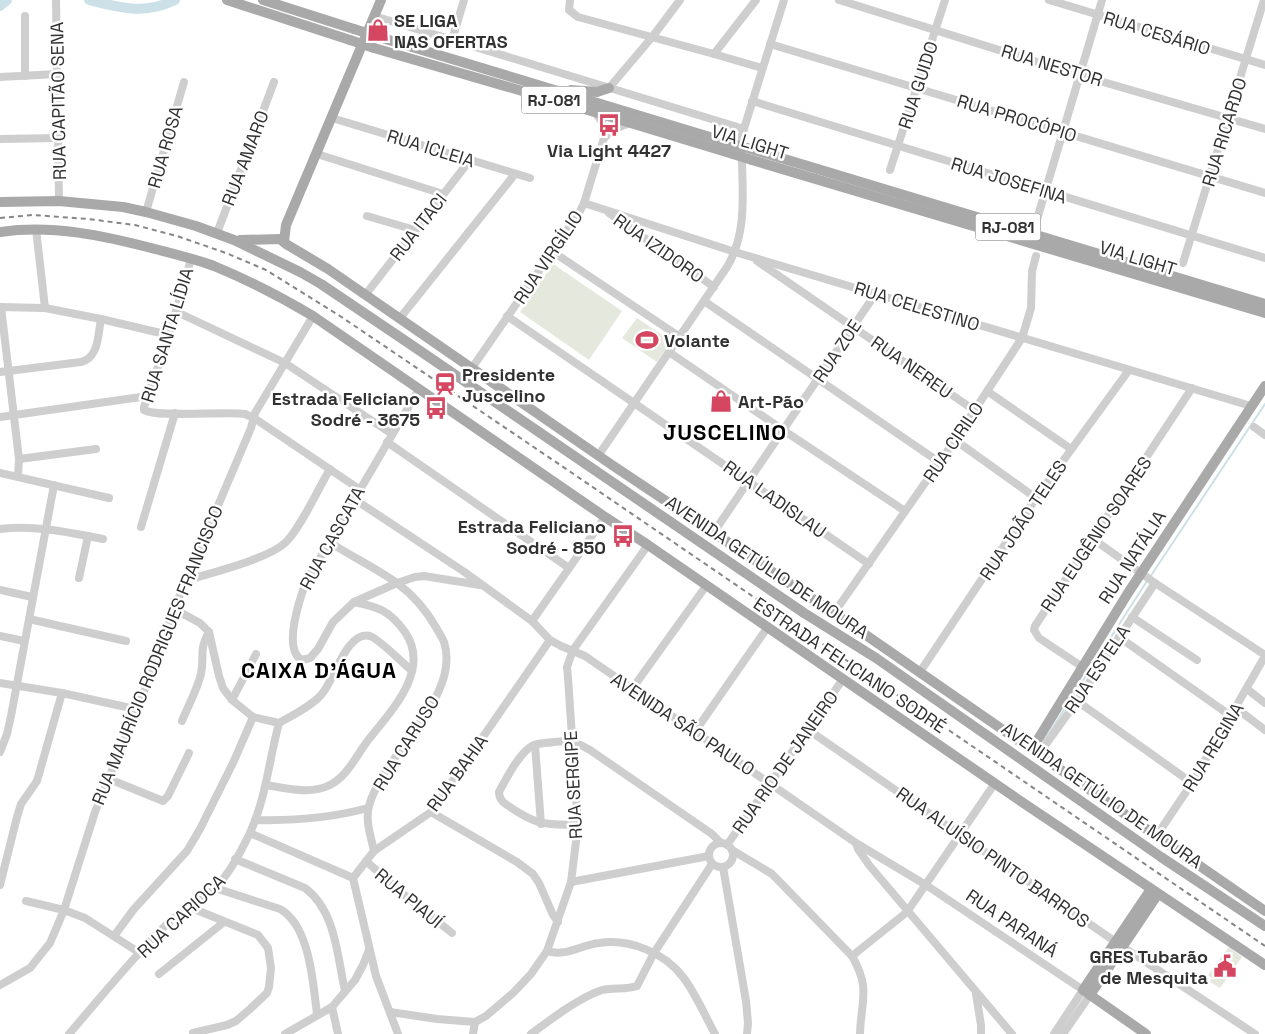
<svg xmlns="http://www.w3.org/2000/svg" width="1265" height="1034" viewBox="0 0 1265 1034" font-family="'Space Grotesk',sans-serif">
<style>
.green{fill:#e5e9dd}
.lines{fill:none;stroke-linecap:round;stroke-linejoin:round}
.stream{stroke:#cce0e8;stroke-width:2}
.river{stroke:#cce0e8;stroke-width:10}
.minor{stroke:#cecece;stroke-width:8}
.major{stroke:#a9a9a9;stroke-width:10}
.rail{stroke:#868686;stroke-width:2;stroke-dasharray:5 4;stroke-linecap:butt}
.major-bridge{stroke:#a9a9a9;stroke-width:10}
.labels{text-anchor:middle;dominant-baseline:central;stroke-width:5;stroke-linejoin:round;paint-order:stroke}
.shield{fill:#fff;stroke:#6f6f6f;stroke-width:1}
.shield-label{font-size:16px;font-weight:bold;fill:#313131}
.poi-label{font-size:18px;font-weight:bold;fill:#313131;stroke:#fff;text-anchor:start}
.street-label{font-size:18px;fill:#313131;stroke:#fff}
.district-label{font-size:22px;font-weight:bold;letter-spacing:1px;fill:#000;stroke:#fff}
</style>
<rect width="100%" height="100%" fill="#fff"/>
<g class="green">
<polygon points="553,264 622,311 589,360 520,312"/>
<polygon points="637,318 671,341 657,362 622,338"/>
<polygon points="1229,947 1242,957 1220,988 1210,982 1212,978 1208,975"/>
</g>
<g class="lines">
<g class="stream">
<polyline points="1150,577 1265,404"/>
<polyline points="1044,741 1147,581"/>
</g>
<g class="river">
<path d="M89 0C121 8 144 15 175 0"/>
<polyline points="0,6 7,0"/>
</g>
<g class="minor">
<polyline points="56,0 59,201"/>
<polyline points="570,0 569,10 578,17 714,54 762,68"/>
<polyline points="839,0 1079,75 1265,129"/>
<polyline points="1049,0 1265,65"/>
<polyline points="25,16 25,76"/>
<polyline points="374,16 744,129"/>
<polyline points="452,40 464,0"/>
<polyline points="770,44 1265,193"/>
<polyline points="714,54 756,0"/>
<polyline points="0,77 57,74"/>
<polyline points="609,88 653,36 680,0"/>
<polyline points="752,101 1265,258"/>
<polyline points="332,118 530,178"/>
<polyline points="604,138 614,129 630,123"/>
<polyline points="0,139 58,138"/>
<polyline points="317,154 443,194"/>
<polyline points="890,170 945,0"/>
<polyline points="584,203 735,252 1251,406"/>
<polyline points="146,212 184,82"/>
<polyline points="609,213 714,287"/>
<polyline points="367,216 415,230"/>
<polyline points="1035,226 1102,0"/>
<polyline points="36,229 45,308"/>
<polyline points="217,233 274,82"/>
<polyline points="553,252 680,337"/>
<path d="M191 259 169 335 144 407V410C157 418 225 411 245 414L254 418 359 489"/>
<polyline points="757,261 974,410"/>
<polyline points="1183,263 1264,0"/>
<polyline points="366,294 470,160"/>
<polyline points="704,301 939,462"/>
<polyline points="0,307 45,308 101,319 169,335"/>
<polyline points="1,307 19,459 18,476"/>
<polyline points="177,312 285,363 392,434"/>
<polyline points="507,316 869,564"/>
<polyline points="400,318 515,174"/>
<polyline points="669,352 783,430 905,511"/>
<polyline points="472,368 579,213 584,203 604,138 602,122 595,112"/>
<path d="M0 372 81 362C99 358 98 334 101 319"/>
<path d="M419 389 306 582C300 598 282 650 302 660L310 658 318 649 333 622 354 602 397 583 415 577 424 576 480 585"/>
<polyline points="987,391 1071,449"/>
<polyline points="0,417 148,396"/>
<polyline points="1254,427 1265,435"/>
<polyline points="955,440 1036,498"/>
<polyline points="387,442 569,568"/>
<path d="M598 456 727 267C751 227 740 179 742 135L784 0"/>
<polyline points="19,459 96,449"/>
<polyline points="0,473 109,498"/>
<polyline points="354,499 463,571 532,621 550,640 561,646 585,656 856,843 858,849 869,865 1012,1034"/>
<polyline points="141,527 175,413"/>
<path d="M0 529C35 525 68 532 103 539"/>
<polyline points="714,532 876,293"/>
<polyline points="1093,539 1155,583 1265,655"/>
<path d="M329 542C351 556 376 568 397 583 413 595 427 611 437 629 439 633 442 637 444 642 462 697 383 754 369 806 365 820 371 837 374 851"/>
<polyline points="79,578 88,536"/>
<path d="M185 581C210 573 269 559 286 542 301 527 318 489 330 469"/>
<polyline points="0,590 32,597"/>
<path d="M174 609 200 623 209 632 219 676 223 688 232 700 253 717 279 723C293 715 310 707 321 695 334 682 346 630 370 636 379 639 404 664 412 671"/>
<polyline points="834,613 955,440 1022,338 1031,308 1032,271 1036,256"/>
<polyline points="1132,617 1197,660"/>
<polyline points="29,619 126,641"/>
<polyline points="532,621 605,517"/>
<polyline points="0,636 24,641"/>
<polyline points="1119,637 1231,716"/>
<polyline points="1081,666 1039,638 1034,630 1035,626 1192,388"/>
<polyline points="920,672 1036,498 1129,370"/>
<polyline points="0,683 62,693 135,709"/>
<polyline points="632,689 706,586"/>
<polyline points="1247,689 1265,703"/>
<polyline points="232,700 256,654"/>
<polyline points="1077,701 1192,783"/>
<polyline points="1236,708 1265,730"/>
<path d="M182 721C188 706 197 690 201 674 205 655 198 652 209 632"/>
<polyline points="807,729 1123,947 1255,1034"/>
<polyline points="694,733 767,628"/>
<polyline points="535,745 541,824"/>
<polyline points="0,752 7,734 11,716 54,485"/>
<polyline points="1039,754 1077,701 1155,583"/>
<polyline points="109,779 163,801 168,796 189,753"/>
<path d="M266 785C286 788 310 795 330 785 348 776 357 754 369 739 392 710 431 670 405 632 390 611 379 607 354 602"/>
<polyline points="431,812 517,862 533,874 539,883 553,915 558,922"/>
<path d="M255 820C294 821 331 818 368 808"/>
<path d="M578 825C545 824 538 826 510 807 504 803 499 800 499 792 506 779 520 751 534 745 540 743 548 743 554 742 572 740 574 741 590 750L712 834 721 843"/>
<polyline points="250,833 353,878"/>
<polyline points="1157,835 1192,783 1265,656"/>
<circle cx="721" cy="855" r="12"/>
<polyline points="856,843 926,885 1083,990 1054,1034"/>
<polyline points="727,845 843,679"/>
<path d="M732 850 772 874 852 956C871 989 861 1000 860 1034"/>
<path d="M235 859 305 888C336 911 337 956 345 991"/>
<polyline points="366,861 402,893 452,933"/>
<polyline points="723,867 746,1001 748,1023 747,1034"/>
<polyline points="571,882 709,856"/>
<polyline points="0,885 17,817 21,804 37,781 62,693"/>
<path d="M215 888 280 909C310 926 313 983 317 1014"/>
<polyline points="26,901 64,910 85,918 140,953"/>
<polyline points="189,907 258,935 268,948 271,968 269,987 267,993 250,1009 236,1021 227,1025 193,1033"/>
<polyline points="114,936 134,909 187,851 200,829 233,763 253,717"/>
<path d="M547 951C566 957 581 945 599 943 629 938 665 953 683 977 696 994 705 1016 715 1034"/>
<polyline points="852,956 907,912 995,783"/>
<polyline points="159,974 224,922"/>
<polyline points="0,985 30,968 50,943 64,910 95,812 152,672 174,609 251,428 255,413 313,316"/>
<polyline points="976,994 981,1025 981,1034"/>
<polyline points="332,1007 338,1034"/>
<polyline points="390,1012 437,1019 475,1022"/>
<polyline points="475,1022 486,1016 513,993 531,974 547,951 571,882 578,825 568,678 567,667 573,650 648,545"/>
<path d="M69 1034C101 997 132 958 167 924 182 910 202 901 216 887 230 873 241 851 250 833 266 798 269 760 279 723"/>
<polyline points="285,1034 332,1007 355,980 363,965 369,950"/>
<polyline points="398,1034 376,976 353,878 374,851 431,812 550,640"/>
<polyline points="473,1034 475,1022"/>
<path d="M531 1034C550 1020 580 997 602 990 613 987 626 990 637 986L654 953 712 864"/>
<polyline points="1063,1034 1090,995"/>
</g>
<g class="major">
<polyline points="227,0 350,40"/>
<polyline points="263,0 354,29"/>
<polyline points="379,37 733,144"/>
<polyline points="374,48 591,111 733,154"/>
<polyline points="571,90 597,92 609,88"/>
<polyline points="751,149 1265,304"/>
<polyline points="752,160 1265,313"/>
<polyline points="0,202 59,201 123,207 146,212 196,226 234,240 300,272 321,284 410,344 804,613 876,658 1161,857 1265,926"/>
<path d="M0 232C52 224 105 236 155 249 175 254 195 259 214 266 248 280 281 297 313 316L605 517 648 545 1016 798 1265 965"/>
<polyline points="240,240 280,239 286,244 328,269 612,465 834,613 1265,911"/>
<polyline points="284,242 286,225 381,0"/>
<polyline points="1032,749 1128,593 1265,386"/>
<polyline points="1090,995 1158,894"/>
<polyline points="1146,1034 1083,990 1151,889"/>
</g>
<polyline class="rail" points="0,218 33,215 88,219 135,225 177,236 226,253 266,270 340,316 575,475 1265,946"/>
<g class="major-bridge">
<polyline points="354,29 379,37"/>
<polyline points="350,40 374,48"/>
<polyline points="733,144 751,149"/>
<polyline points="733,154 752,160"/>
</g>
</g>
<defs>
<symbol id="shop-bare" viewBox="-9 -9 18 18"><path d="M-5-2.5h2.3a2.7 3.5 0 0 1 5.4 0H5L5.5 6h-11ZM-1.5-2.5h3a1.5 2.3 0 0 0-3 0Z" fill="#d54660" stroke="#fff" stroke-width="2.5" paint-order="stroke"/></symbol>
<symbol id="bus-bare" viewBox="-9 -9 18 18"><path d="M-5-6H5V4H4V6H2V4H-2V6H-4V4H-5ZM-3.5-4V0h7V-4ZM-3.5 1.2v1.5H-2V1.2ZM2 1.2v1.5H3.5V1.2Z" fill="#d54660" stroke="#fff" stroke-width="2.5" paint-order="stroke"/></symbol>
<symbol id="stadium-bare" viewBox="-9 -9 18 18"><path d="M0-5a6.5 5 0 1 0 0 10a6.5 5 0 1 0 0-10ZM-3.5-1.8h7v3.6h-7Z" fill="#d54660" stroke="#fff" stroke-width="2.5" paint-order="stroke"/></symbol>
<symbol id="station-bare" viewBox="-9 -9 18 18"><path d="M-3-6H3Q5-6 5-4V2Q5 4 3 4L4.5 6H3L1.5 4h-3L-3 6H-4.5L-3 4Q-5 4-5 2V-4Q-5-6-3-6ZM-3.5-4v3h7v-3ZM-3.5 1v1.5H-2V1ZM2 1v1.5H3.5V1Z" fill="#d54660" stroke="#fff" stroke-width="2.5" paint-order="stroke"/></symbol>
<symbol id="civic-bare" viewBox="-9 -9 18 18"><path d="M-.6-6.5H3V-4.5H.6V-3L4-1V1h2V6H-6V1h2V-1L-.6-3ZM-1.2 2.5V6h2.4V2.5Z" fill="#d54660" stroke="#fff" stroke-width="2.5" paint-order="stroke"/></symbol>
</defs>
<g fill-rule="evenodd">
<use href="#shop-bare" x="362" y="14" width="32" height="32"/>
<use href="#bus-bare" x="593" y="109" width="32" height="32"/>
<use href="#stadium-bare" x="631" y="324" width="32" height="32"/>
<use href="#station-bare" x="429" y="368" width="32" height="32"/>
<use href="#shop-bare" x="705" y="385" width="32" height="32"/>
<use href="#bus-bare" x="420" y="392" width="32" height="32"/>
<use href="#bus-bare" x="607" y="520" width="32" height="32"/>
<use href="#civic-bare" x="1209" y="950" width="32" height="32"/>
</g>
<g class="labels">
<g class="shield">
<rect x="521.5" y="86.5" width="65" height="27" rx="4"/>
<rect x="975.5" y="213.5" width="65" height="27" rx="4"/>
</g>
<g class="shield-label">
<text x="554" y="100">RJ-081</text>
<text x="1008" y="227">RJ-081</text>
</g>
<g class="poi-label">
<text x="394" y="20">SE LIGA<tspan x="394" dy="21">NAS OFERTAS</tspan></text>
<text x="609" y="150" text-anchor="middle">Via Light 4427</text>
<text x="664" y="340">Volante</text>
<text x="462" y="374">Presidente<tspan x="462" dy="21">Juscelino</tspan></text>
<text x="420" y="398" text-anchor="end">Estrada Feliciano<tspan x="420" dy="21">Sodré - 3675</tspan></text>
<text x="738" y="401">Art-Pão</text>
<text x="606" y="526" text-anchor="end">Estrada Feliciano<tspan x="606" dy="21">Sodré - 850</tspan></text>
<text x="1208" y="956" text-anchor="end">GRES Tubarão<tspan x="1208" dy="21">de Mesquita</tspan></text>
</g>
<g class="street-label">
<text transform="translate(1157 33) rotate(17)">RUA CESÁRIO</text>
<text transform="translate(1052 65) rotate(17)">RUA NESTOR</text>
<text transform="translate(918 85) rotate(-72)">RUA GUIDO</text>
<text transform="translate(58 101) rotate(-91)">RUA CAPITÃO SENA</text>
<text transform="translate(1017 118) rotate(17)">RUA PROCÓPIO</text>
<text transform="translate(1224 132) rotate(-73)">RUA RICARDO</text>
<text transform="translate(750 142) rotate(17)">VIA LIGHT</text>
<text transform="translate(165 147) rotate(-74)">RUA ROSA</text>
<text transform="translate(431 148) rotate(17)">RUA ICLEIA</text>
<text transform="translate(245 158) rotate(-69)">RUA AMARO</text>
<text transform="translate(1009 180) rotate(17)">RUA JOSEFINA</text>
<text transform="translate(418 227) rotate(-52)">RUA ITACI</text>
<text transform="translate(659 248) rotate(35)">RUA IZIDORO</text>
<text transform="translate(548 257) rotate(-56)">RUA VIRGÍLIO</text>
<text transform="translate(1138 258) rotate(17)">VIA LIGHT</text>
<text transform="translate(917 306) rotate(17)">RUA CELESTINO</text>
<text transform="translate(167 335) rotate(-73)">RUA SANTA LÍDIA</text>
<text transform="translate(837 351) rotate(-56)">RUA ZOE</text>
<text transform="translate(912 367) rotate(35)">RUA NEREU</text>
<text transform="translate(953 442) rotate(-56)">RUA CIRILO</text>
<text transform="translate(775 499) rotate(35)">RUA LADISLAU</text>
<text transform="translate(1023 520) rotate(-56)">RUA JOÃO TELES</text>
<text transform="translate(1096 534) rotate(-56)">RUA EUGÊNIO SOARES</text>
<text transform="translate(332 538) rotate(-61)">RUA CASCATA</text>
<text transform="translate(1132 557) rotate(-57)">RUA NATÁLIA</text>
<text transform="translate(767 567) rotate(34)">AVENIDA GETÚLIO DE MOURA</text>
<text transform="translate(157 655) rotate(-68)">RUA MAURÍCIO RODRIGUES FRANCISCO</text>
<text transform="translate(850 665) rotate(34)">ESTRADA FELICIANO SODRÉ</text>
<text transform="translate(1097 669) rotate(-56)">RUA ESTELA</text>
<text transform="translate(683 724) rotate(34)">AVENIDA SÃO PAULO</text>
<text transform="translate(406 743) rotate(-58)">RUA CARUSO</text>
<text transform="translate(1213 747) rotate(-59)">RUA REGINA</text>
<text transform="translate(785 762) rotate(-55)">RUA RIO DE JANEIRO</text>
<text transform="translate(457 773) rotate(-54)">RUA BAHIA</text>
<text transform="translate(573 785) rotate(-93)">RUA SERGIPE</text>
<text transform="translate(1102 795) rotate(35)">AVENIDA GETÚLIO DE MOURA</text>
<text transform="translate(993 857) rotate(35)">RUA ALUÍSIO PINTO BARROS</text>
<text transform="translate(409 898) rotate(40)">RUA PIAUÍ</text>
<text transform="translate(181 916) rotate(-43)">RUA CARIOCA</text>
<text transform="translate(1012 923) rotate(34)">RUA PARANÁ</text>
</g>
<g class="district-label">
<text x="725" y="432">JUSCELINO</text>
<text x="319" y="670">CAIXA D'ÁGUA</text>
</g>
</g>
</svg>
